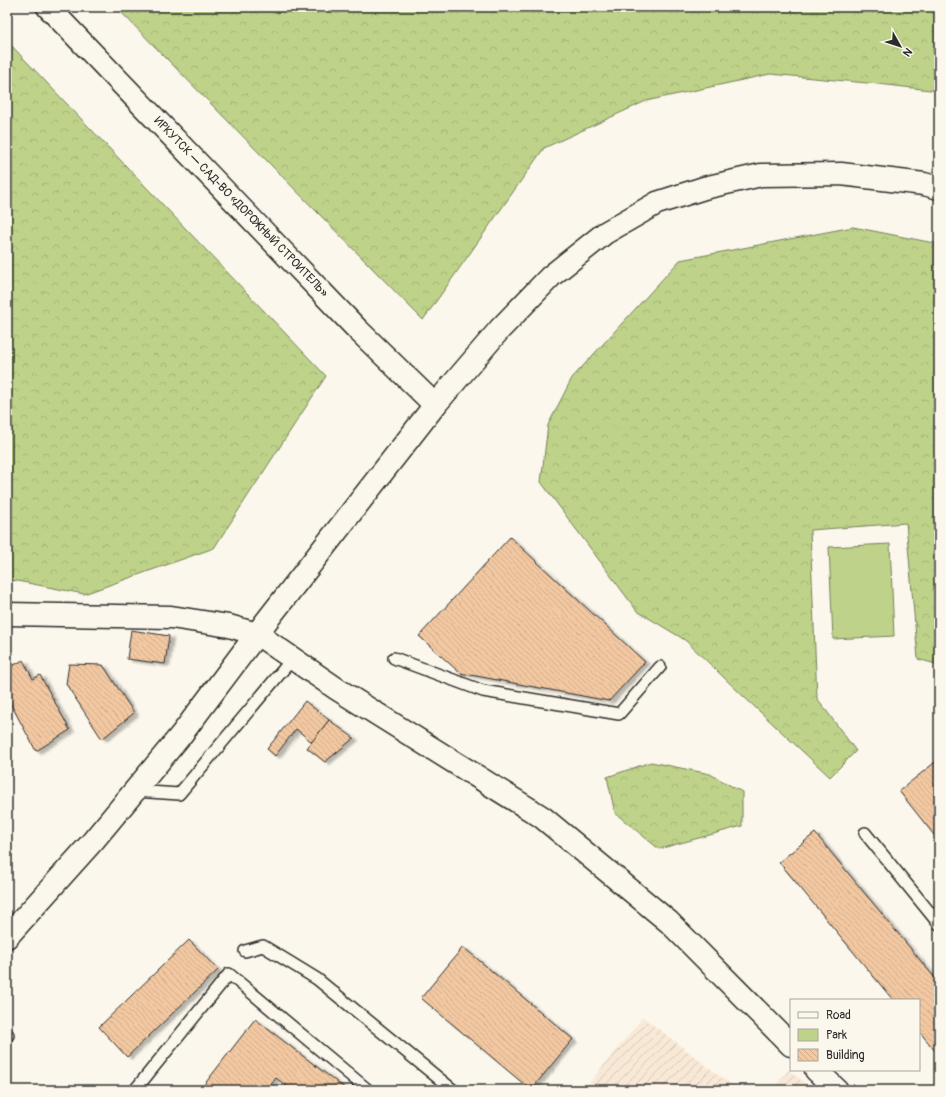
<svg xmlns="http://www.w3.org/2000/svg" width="946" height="1097" viewBox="0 0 946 1097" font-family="Pangolin,sans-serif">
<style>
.industrial{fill:url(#industrial-furrows)}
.green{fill:#bed389;stroke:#747f5a}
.forest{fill:url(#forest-crowns);stroke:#747f5a}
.building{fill:url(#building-back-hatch);stroke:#2b2b2b;filter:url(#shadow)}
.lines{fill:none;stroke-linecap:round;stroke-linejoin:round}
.service-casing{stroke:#2b2b2b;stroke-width:14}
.minor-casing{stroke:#2b2b2b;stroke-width:25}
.tertiary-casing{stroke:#2b2b2b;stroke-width:25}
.secondary-casing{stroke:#2b2b2b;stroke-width:25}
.service{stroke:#fbf7ec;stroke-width:11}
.minor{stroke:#fbf7ec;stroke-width:22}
.tertiary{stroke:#fbf7ec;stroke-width:22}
.secondary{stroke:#fbf7ec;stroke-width:22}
.labels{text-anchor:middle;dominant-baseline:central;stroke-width:3;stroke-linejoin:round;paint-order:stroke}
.street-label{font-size:12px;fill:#2b2b2b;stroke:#fbf7ec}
</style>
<defs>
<pattern id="industrial-furrows" width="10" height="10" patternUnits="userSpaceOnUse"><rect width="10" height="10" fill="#f8e9d6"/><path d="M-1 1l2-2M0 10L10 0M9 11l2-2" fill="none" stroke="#d5c8b8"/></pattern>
<pattern id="forest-crowns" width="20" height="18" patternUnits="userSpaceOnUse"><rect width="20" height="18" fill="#bed389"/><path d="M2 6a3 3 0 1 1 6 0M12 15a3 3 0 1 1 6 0" fill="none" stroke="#a3b576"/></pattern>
<pattern id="building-back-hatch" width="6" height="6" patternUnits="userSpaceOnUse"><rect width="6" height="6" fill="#f2c8a1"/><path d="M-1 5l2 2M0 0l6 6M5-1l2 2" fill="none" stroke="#d0ac8b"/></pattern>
<filter id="shadow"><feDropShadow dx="4.5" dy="2.5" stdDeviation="1" flood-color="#0004"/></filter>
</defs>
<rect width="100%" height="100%" fill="#fbf7ec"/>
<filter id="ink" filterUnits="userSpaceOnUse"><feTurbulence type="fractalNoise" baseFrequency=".025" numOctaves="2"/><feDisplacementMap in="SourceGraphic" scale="8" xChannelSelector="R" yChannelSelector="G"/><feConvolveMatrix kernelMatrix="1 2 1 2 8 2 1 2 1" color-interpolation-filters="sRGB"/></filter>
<g filter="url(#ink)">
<g class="industrial">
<polygon points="643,1017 738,1090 584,1090"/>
<polygon points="789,1070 813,1090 772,1090"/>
</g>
<polygon class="green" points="890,544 894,636 833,639 829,547"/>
<g class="forest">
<polygon points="116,7 939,7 939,91 878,84 770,74 646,101 544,148 423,320"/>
<polygon points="7,41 326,376 214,548 84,594 7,579"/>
<polygon points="853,227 939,244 939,665 918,659 906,523 810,530 817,698 856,751 830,777 743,696 685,640 637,611 541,482 548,425 572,378 680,260"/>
<polygon points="651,762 710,774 742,792 742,826 659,849 615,813 607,777"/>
</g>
<g class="building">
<polygon points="510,537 645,662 609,701 460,673 419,636"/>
<polygon points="131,630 169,636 165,664 127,659"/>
<polygon points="23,660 33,679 40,675 70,730 36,751 7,697 7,669"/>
<polygon points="69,664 103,665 134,713 102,739 66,684"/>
<polygon points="305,701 329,720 312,742 296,729 275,756 267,749"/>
<polygon points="329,720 354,738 325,762 307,748"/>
<polygon points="939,759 939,831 934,835 899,791"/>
<polygon points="815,833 939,983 939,1056 919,1031 919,1000 893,1000 779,862"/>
<polygon points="189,940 218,970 127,1057 99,1027"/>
<polygon points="463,947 573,1039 531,1090 421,998"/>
<polygon points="255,1019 347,1090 292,1090 276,1078 267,1090 200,1090"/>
</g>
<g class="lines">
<defs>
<g id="service">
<polyline points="394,658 483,691 619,714 660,667"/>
<polyline points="134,791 179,794 293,658"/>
<polyline points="865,833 939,924"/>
<polyline points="245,951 263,946 317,979 453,1090"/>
<polyline points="7,1034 8,1035 7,1036"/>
<polyline points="135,1090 229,974 368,1090"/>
</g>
<g id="minor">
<polyline points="7,614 171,617 229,626 257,634 337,689 542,817 669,922 791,1045"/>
<polyline points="816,1070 837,1090"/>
</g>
<polyline id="tertiary" points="48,7 358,330 435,405"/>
<polyline id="secondary" points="7,937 93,841 181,735 265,623 435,405 500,329 551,276 605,233 657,203 704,188 761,175 841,174 924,184 939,188"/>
</defs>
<use href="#service" class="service-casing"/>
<use href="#minor" class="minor-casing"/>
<use href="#tertiary" class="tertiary-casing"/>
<use href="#secondary" class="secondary-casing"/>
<use href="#service" class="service"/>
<use href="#minor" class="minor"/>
<use href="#tertiary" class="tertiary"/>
<use href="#secondary" class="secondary"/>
</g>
</g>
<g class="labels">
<g class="street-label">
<text transform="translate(241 207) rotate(46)">ИРКУТСК — САД-ВО «ДОРОЖНЫЙ СТРОИТЕЛЬ»</text>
</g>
</g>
<rect width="946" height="1097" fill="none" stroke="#fbf7ec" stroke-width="24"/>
<rect x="12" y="12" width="922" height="1073" fill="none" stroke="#2b2b2b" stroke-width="1.5" filter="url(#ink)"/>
<rect x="790" y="999" width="130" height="72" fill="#fbf7ec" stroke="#a8a59f"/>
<rect x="798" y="1012" width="20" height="6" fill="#fbf7ec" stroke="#a8a59f"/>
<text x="826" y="1019" font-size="12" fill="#2b2b2b">Road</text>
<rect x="798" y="1029" width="20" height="12" fill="#bed389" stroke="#a8a59f"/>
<text x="826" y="1039" font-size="12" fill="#2b2b2b">Park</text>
<rect x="798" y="1049" width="20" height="12" fill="url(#building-back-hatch)" stroke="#a8a59f"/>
<text x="826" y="1059" font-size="12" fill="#2b2b2b">Building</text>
<g transform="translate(900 46) rotate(129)" stroke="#fbf7ec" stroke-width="3" paint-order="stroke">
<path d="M0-3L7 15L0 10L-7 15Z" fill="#2b2b2b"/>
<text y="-6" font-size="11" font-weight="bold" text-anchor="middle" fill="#2b2b2b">N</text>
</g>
</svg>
